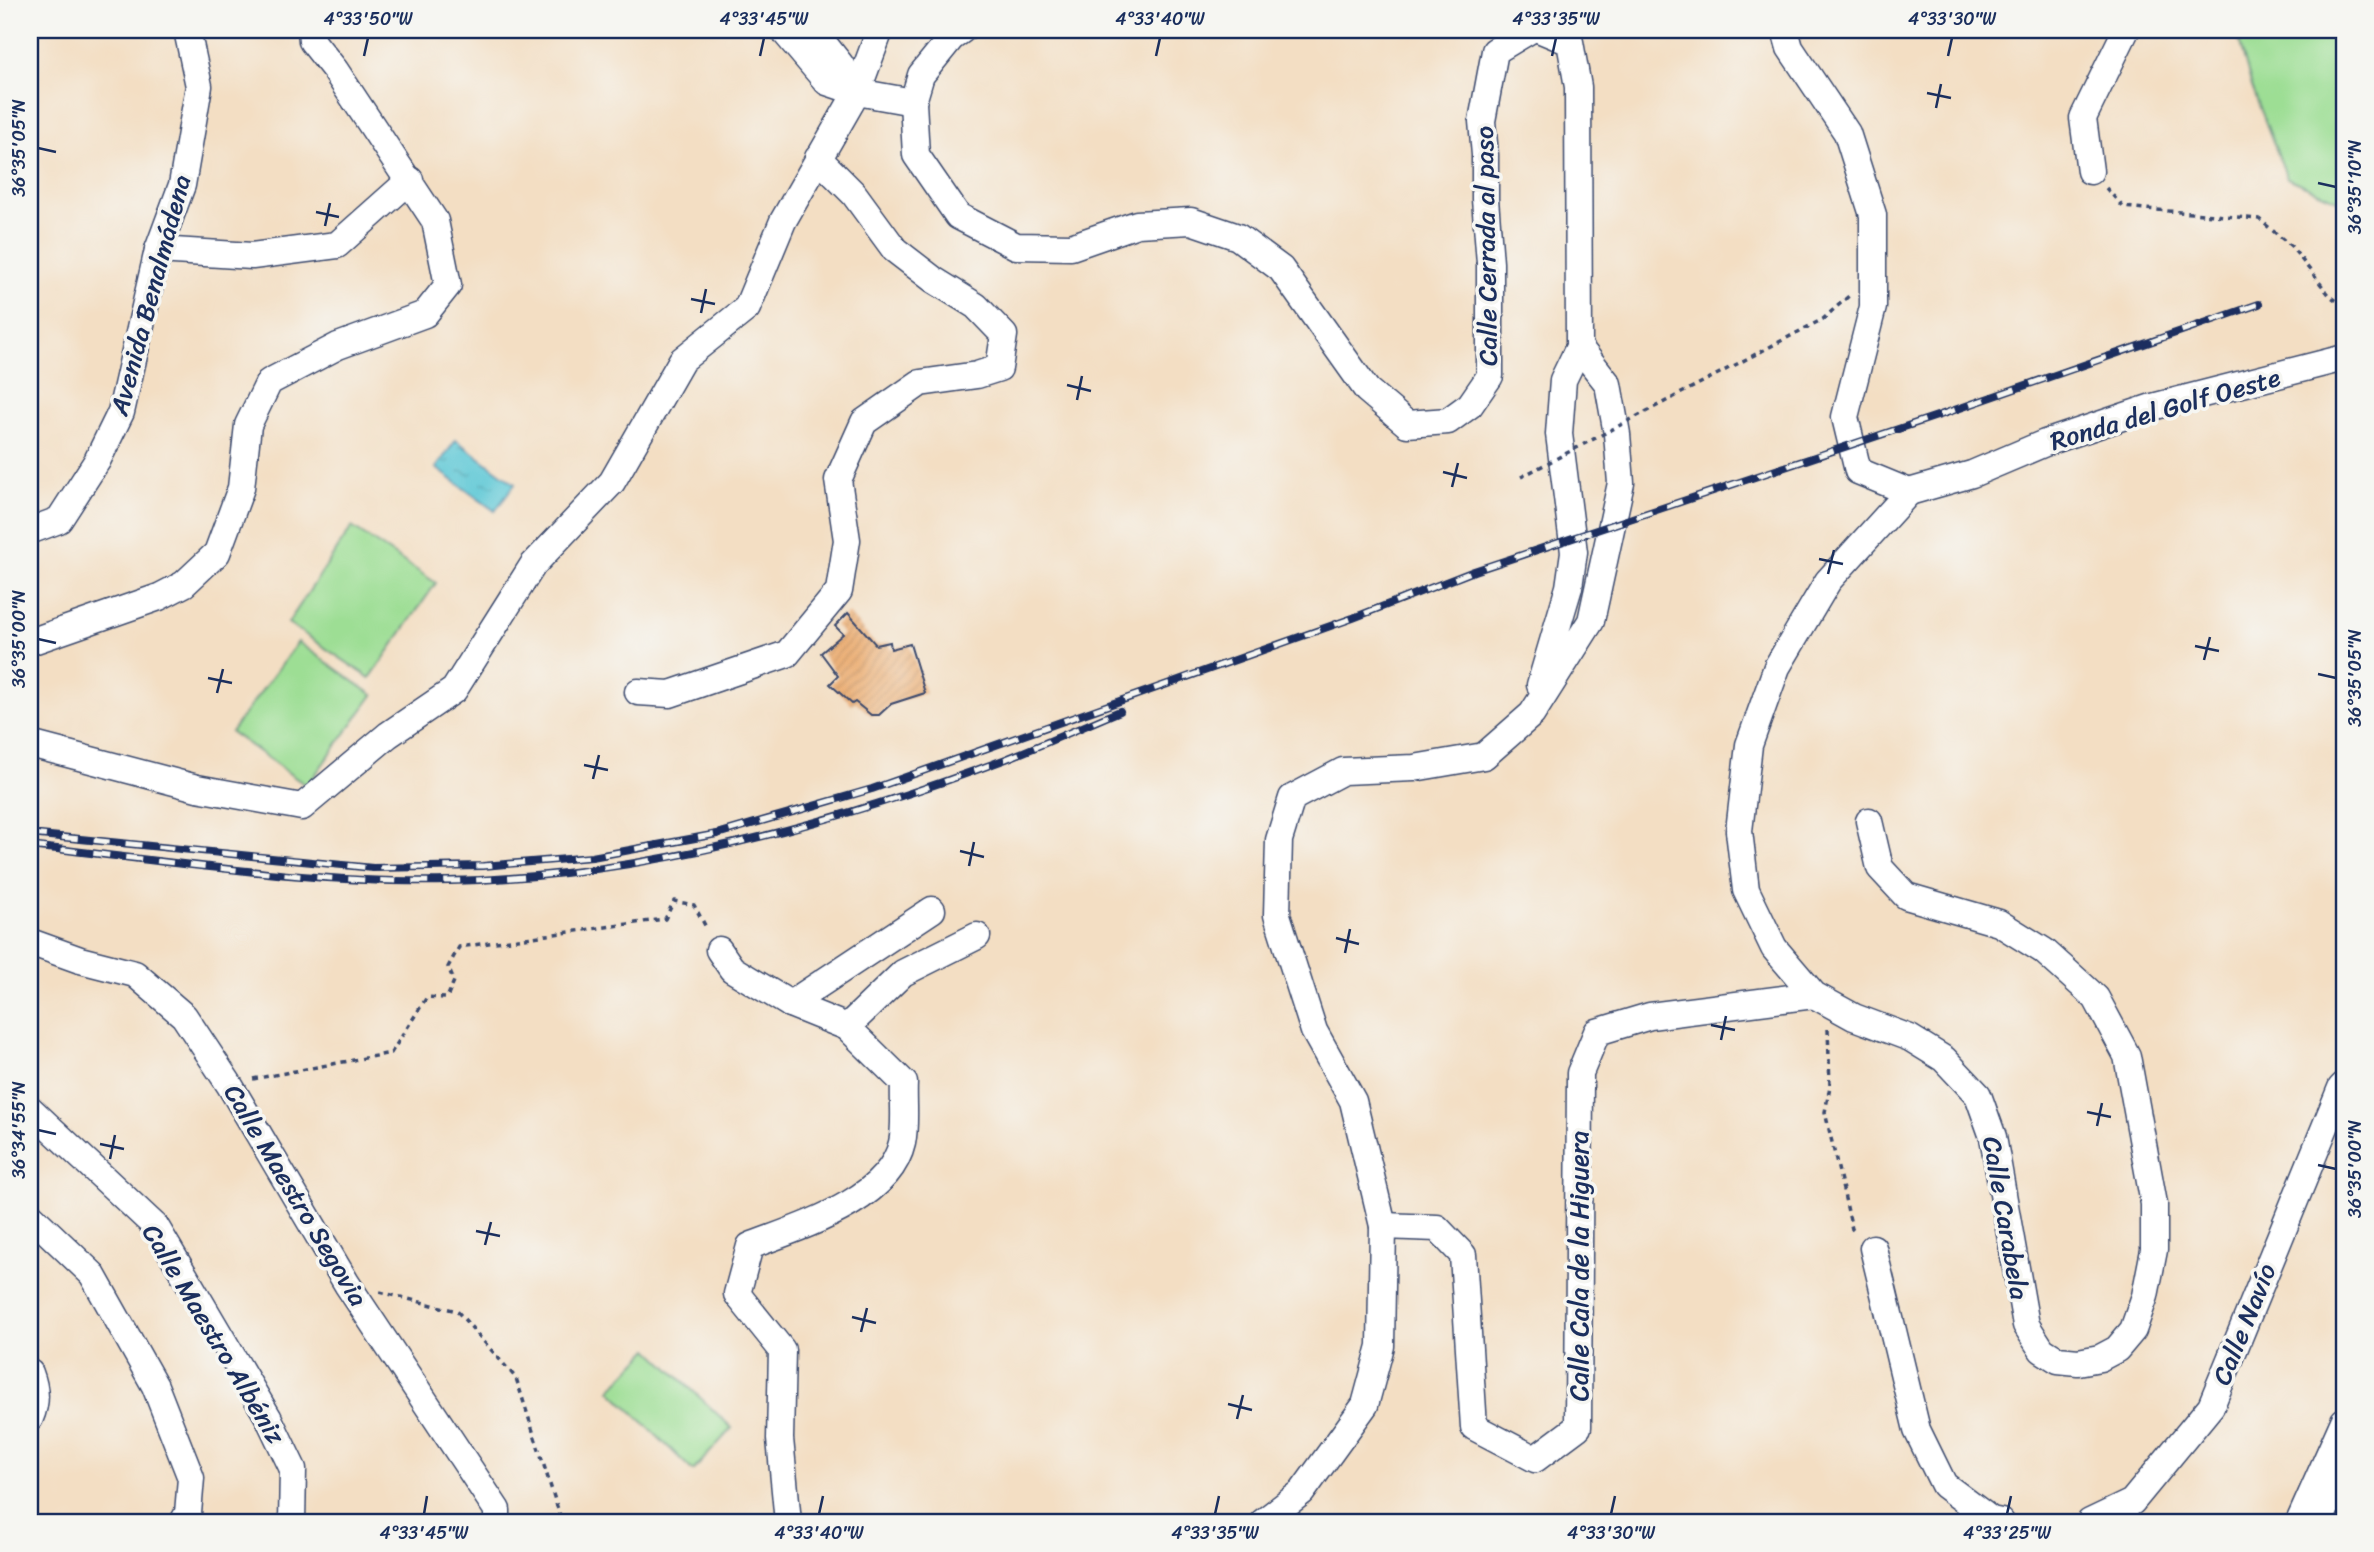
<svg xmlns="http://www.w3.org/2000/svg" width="2374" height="1552" viewBox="0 0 2374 1552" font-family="Sriracha,sans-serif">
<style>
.green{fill:#9dde94;stroke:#5c8679;stroke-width:2}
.water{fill:url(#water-ripples);stroke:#3b7b9a;stroke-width:2}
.building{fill:url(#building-hatch)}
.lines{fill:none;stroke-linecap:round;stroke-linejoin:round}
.minor-casing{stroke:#3b496d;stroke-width:29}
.path{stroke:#3b496d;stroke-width:3.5;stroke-dasharray:5 5;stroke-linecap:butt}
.minor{stroke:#fff;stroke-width:26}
.rail-casing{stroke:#1b2f5e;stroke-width:8}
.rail{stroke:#f6f6f2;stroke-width:5;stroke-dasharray:16;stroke-linecap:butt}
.path-bridge{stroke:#3b496d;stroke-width:3.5;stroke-dasharray:5 5;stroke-linecap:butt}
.ticks{fill:none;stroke:#1b2f5e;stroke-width:2.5}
.labels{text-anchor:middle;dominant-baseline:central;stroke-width:7;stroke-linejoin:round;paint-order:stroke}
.street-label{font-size:26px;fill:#1b2f5e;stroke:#f6f6f2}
.neatline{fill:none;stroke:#1b2f5e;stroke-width:2.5}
.ticks-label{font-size:18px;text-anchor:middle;fill:#1b2f5e}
</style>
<defs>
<pattern id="water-ripples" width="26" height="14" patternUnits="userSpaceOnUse" patternTransform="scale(1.75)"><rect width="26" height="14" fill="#5bc7d5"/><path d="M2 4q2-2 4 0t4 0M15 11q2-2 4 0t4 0" fill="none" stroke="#4aa2b0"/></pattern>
<pattern id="building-hatch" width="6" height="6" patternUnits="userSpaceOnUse" patternTransform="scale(1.75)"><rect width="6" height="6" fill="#ebab6e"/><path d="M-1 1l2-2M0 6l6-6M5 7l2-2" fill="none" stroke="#c99362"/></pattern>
</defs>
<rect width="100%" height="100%" fill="#f6f6f2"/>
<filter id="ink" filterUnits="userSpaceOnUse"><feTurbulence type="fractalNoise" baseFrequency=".0143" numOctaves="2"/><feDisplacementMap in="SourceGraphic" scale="14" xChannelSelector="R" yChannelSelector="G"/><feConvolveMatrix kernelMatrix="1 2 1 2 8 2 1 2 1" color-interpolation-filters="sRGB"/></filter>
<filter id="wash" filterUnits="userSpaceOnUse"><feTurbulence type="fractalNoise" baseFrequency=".00686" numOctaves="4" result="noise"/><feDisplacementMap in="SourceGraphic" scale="28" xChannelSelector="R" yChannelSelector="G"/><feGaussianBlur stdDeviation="1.57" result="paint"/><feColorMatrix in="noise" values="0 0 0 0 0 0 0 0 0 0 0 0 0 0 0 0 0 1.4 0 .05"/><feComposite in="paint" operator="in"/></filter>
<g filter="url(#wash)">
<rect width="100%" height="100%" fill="#f3dec3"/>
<g class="green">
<polygon points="2236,30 2344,30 2344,203 2287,178 2252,87"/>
<polygon points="352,527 436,583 370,678 288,623"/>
<polygon points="298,642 373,695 307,786 231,732"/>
<polygon points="649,1349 732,1428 693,1471 610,1390"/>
</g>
<polygon class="water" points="456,440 515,484 495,511 436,468"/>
<g id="blocks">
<polygon class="building" points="848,613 876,645 890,642 891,649 910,644 925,693 891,704 879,715 871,715 855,702 852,704 830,684 838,676 821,653 843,634 835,626"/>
</g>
</g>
<g filter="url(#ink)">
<use href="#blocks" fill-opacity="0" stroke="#3b496d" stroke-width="2"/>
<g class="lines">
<defs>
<g id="minor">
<polyline points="783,30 827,82 857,92 840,64 813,30"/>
<polyline points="962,30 951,38 921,75 913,102 916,155 958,216 1016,246 1071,247 1137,224 1191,221 1238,237 1281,269 1367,390 1407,424 1448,421 1470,405 1490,376 1490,263 1485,199 1485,155 1482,121 1495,51 1530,30"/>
<polyline points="1785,30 1790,48 1847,133 1873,215 1873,307 1845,417 1858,471 1909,492"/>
<polyline points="857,92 913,102"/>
<polyline points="2090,171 2083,118 2126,30"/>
<polyline points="158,250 252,256 337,245 410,180"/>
<polyline points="1909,492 1972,474 2045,443 2152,407 2344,358"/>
<polyline points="32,530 59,520 97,461 121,412 158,250 182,185 199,86 187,30"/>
<polyline points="30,642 159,597 184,584 217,553 241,488 248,425 269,382 338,346 425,314 448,285 435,221 335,70 312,41 311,30"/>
<polyline points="1540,685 1569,587 1574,552 1559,434 1563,380 1579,347 1578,87 1570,42 1541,30"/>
<polyline points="638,692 670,694 787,654 839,591 847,540 838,480 864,422 920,383 977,375 999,368 1004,335 976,306 934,280 895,250 854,194 818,158"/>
<polyline points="30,744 197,788 302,807 388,735 454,690 533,565 612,482 682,360 747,308 783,221 857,92 880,30"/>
<polyline points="1869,821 1880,868 1906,896 1999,923 2044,951 2096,998 2127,1056 2154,1204 2154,1250 2145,1296 2133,1330 2117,1349 2100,1358 2078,1362 2058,1360 2042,1350 2026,1325 1993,1137 1978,1095 1944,1059 1910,1038 1854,1017 1814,995 1774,948 1746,890 1739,831 1749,745 1777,667 1828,581 1909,492"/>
<polyline points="30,942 80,960 135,974 184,1016 229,1084 347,1284 497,1510 497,1522"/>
<path d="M719 950 732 969 790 1004 847 1027 904 1083C903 1102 906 1125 902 1143 889 1201 799 1227 750 1246L737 1294 782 1350 780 1439 788 1522"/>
<polyline points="790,1004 932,910"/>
<polyline points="847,1027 903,973 977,936"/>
<polyline points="30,1109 156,1227 268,1417 293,1469 292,1522"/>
<polyline points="30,1215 92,1274 155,1386 191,1478 188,1513 183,1522"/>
<polyline points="1383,1226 1437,1228 1463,1255 1474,1427 1535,1459 1578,1427 1580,1073 1597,1032 1650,1016 1814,995"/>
<polyline points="1873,1248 1917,1430 1944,1485 1991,1520 2001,1522"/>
<path d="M30 1373C36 1389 37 1402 30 1418"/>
<polyline points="1263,1522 1302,1492 1365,1405 1381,1346 1383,1226 1353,1101 1314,1031 1277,915 1279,840 1292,798 1343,771 1414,768 1484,756 1532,714 1591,621 1621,483 1617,434 1608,384 1579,347"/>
<polyline points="2090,1522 2132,1502 2211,1406 2341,1088 2344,1085"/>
<polyline points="2299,1522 2344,1421"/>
<polyline points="2320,1522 2344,1464"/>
</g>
</defs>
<use href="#minor" class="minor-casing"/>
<g class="path">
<polyline points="2106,188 2123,207 2259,219 2291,246 2330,296 2344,306"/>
<polyline points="1828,1029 1830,1086 1825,1112 1852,1229 1856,1233"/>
<polyline points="253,1079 391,1053 427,997 447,998 454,981 448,967 459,947 665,919 674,901 694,905 707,929"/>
<polyline points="380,1292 457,1311 516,1378 562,1522"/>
</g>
<use href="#minor" class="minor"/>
<defs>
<g id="rail">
<polyline points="30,834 373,868 483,866 592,857 717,834 872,789 1353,618 1474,571 1943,414 2259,304"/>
<path d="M30 846C167 861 311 884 449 881 639 877 829 826 1006 759 1044 744 1082 727 1120 711"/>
</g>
</defs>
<use href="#rail" class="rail-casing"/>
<use href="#rail" class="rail"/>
<polyline class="path-bridge" points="1521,477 1823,319 1851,294"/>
</g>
</g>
<path class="ticks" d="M364 56 368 38M760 56 764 38M1156 56 1160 38M1552 56 1556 38M1948 56 1952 38M1927 93 1951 98M1936 108 1941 84M38 148 56 152M2318 183 2336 187M316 212 339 217M325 226 330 203M691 299 715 304M701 313 706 289M1067 385 1091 391M1077 400 1082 376M1443 472 1467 478M1452 487 1458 463M1819 559 1843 564M1828 574 1834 550M38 639 56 643M2195 646 2219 651M2204 660 2210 637M2318 674 2336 678M208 678 232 683M217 693 223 669M584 765 608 770M593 779 599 755M960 851 984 857M969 866 974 842M1336 938 1359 944M1345 953 1350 929M1711 1025 1735 1030M1721 1040 1726 1016M2087 1112 2111 1117M2097 1126 2102 1103M38 1130 56 1134M100 1144 124 1149M110 1159 115 1135M2318 1165 2336 1169M476 1231 500 1236M485 1245 491 1222M852 1317 876 1323M861 1332 867 1308M1228 1404 1252 1410M1237 1419 1243 1395M424 1514 427 1496M819 1514 823 1496M1215 1514 1219 1496M1611 1514 1615 1496M2007 1514 2011 1496"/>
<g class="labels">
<g class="street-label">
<text transform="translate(1486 246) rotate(-91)">Calle Cerrada al paso</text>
<text transform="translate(150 295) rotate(-75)">Avenida Benalmádena</text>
<text transform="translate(2165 409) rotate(-16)">Ronda del Golf Oeste</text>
<text transform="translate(296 1195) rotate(59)">Calle Maestro Segovia</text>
<text transform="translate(2006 1218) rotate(80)">Calle Carabela</text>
<text transform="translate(1579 1266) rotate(-90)">Calle Cala de la Higuera</text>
<text transform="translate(2244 1324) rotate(-68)">Calle Navío</text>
<text transform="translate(214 1334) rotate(59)">Calle Maestro Albéniz</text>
</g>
</g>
<rect width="2374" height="1552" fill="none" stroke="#f6f6f2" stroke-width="77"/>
<rect x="38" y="38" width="2298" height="1476" class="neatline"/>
<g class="ticks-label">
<text x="368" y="25">4°33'50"W</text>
<text x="764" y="25">4°33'45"W</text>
<text x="1160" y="25">4°33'40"W</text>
<text x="1556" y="25">4°33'35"W</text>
<text x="1952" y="25">4°33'30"W</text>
<text transform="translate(19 148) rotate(-90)" y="6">36°35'05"N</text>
<text transform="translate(2355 187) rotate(-90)" y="6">36°35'10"N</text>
<text transform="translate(19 639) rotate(-90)" y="6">36°35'00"N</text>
<text transform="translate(2355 678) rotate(-90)" y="6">36°35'05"N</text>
<text transform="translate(19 1130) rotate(-90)" y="6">36°34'55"N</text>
<text transform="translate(2355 1169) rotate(-90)" y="6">36°35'00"N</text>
<text x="424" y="1539">4°33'45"W</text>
<text x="819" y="1539">4°33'40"W</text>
<text x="1215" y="1539">4°33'35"W</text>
<text x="1611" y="1539">4°33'30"W</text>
<text x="2007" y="1539">4°33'25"W</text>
</g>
</svg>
